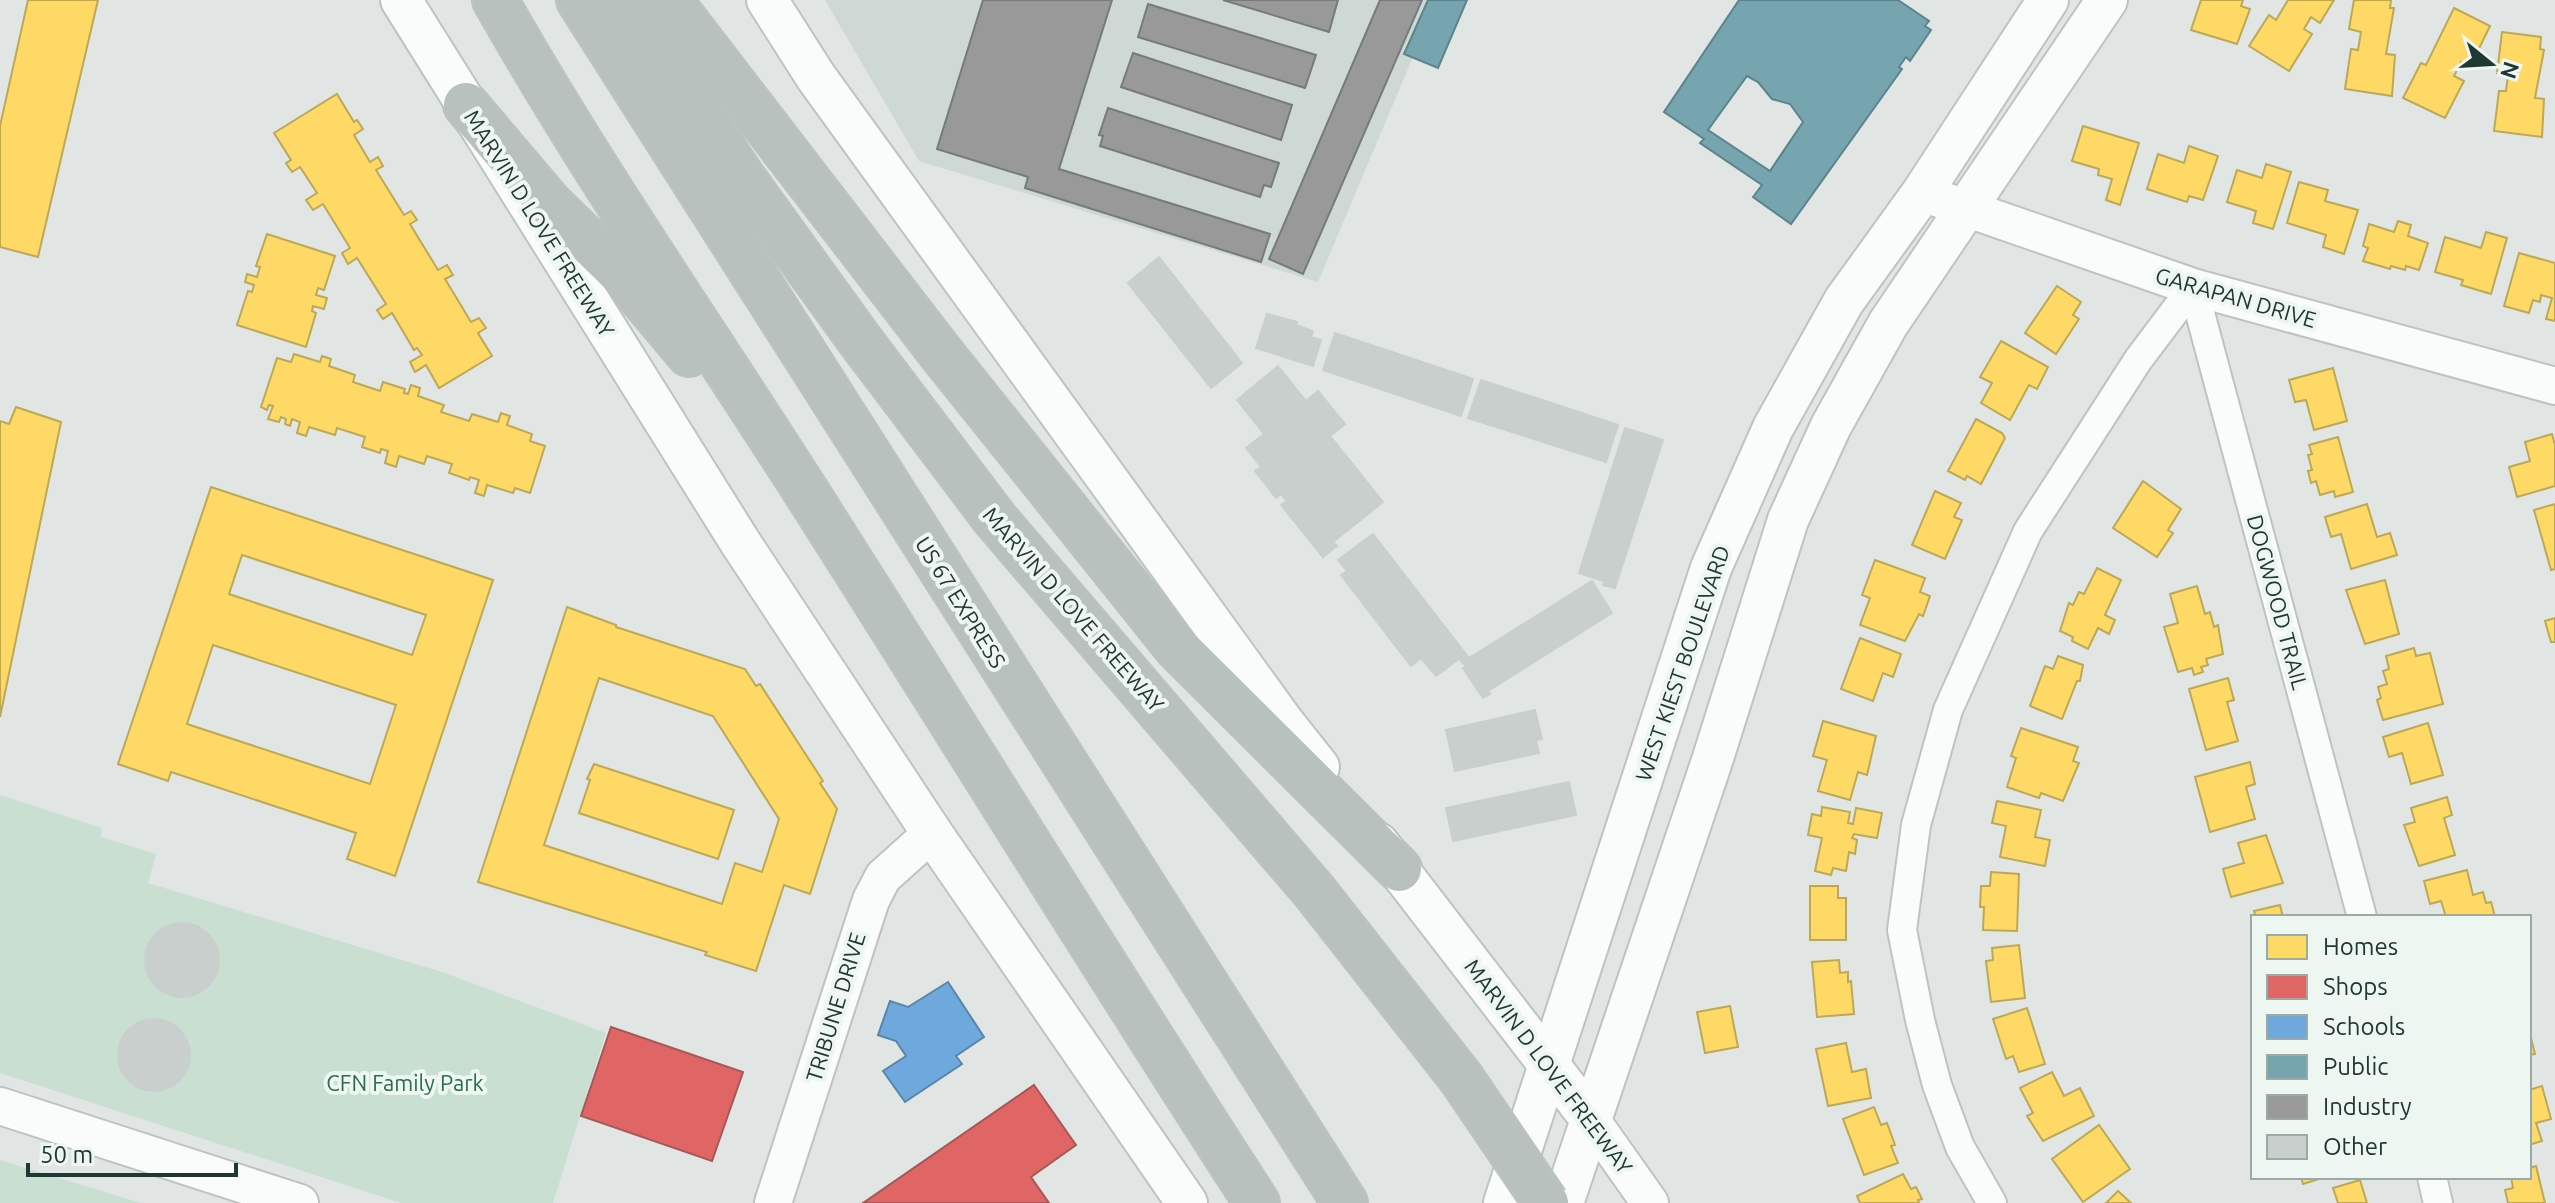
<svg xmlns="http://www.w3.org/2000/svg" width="2555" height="1203" viewBox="0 0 2555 1203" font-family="Ubuntu,sans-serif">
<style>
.built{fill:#ced8d4}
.green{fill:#c9dfd2}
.homes{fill:#ffd966;stroke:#bca957;stroke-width:2;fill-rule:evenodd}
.shops{fill:#e06666;stroke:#a65857;stroke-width:2}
.schools{fill:#6fa8dc;stroke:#5786aa;stroke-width:2}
.public{fill:#76a5af;stroke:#5c848a;stroke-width:2;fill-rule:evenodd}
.industry{fill:#999;stroke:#757c7b;stroke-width:2}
.building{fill:#c9cfcd;stroke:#c9cfcd;stroke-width:2}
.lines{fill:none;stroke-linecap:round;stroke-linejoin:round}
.minor-casing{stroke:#bec3c1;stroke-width:32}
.tertiary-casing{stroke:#bec3c1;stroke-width:40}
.secondary-casing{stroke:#bcc4c1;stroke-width:44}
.motorway-casing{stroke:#bbc3c1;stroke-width:48}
.minor{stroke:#fafbfb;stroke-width:28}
.tertiary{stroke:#fafbfb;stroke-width:36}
.secondary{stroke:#fafbfb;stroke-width:40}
.motorway{stroke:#b9c1bf;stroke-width:44}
.motorway-bridge-casing{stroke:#bbc3c1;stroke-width:48;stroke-linecap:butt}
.motorway-bridge{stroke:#b9c1bf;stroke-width:44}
.labels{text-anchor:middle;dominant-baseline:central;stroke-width:8;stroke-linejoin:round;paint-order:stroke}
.street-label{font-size:22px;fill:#203834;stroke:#eef6f2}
.park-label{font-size:22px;fill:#2b6d4b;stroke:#eef6f2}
</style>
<rect width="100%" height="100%" fill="#e1e6e4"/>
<polygon class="built" points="825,0 1437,0 1318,282 919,161"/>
<g class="green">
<polygon points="0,795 102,828 101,837 156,854 148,883 445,973 606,1033 553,1203 401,1203 0,1073"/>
<polygon points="0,1160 141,1203 0,1203"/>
</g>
<g class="homes">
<polygon points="28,0 98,0 38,257 0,247 0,126"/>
<polygon points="2201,0 2243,0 2241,6 2250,9 2237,44 2191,30"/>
<polygon points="2288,0 2334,0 2320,23 2311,17 2304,29 2312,34 2289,71 2249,46 2269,15 2276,20"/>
<polygon points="2354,0 2391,0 2390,8 2394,8 2386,54 2395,55 2392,96 2345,89 2351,49 2358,50 2361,32 2349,29"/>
<polygon points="2454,8 2490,26 2470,67 2461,62 2454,76 2464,81 2445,118 2403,98 2421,63 2426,65"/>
<polygon points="2502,32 2541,37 2540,49 2544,50 2535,98 2544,99 2542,137 2494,131 2499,91 2506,91 2508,75 2497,73"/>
<polygon points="337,94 354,122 357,120 363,129 354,135 370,162 378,157 383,166 376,170 404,215 411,211 417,220 410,224 438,270 447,265 453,275 445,279 471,322 479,318 486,328 478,333 492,356 439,388 426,365 415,372 410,362 422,355 417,348 414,350 392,313 383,319 377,310 386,304 357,258 348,264 342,253 350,248 323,204 313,210 306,200 317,193 300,167 292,172 286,163 291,160 274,133"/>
<polygon points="2083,126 2139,143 2120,205 2106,200 2112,179 2098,175 2099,169 2072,161"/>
<polygon points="2189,146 2218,156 2203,200 2189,196 2187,202 2147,189 2158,154 2184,163"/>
<polygon points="2266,164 2291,172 2273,229 2253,223 2256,211 2227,202 2237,170 2262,178"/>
<polygon points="2299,182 2328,190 2325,201 2358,210 2344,254 2323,247 2326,235 2287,223"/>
<polygon points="2398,221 2411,225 2408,236 2428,243 2419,270 2406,266 2405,270 2391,266 2390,269 2363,261 2368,248 2363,246 2369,224 2394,232"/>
<polygon points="2486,232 2507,238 2491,294 2461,285 2463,280 2435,272 2445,237 2481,248"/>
<polygon points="267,234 335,256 324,290 318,288 316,295 327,298 324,309 313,306 312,311 316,313 306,347 237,325 248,291 252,292 254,285 245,282 247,274 257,277 260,267 256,266"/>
<polygon points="2519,253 2555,263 2555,321 2546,319 2552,298 2541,295 2540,302 2533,300 2529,313 2504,306"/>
<polygon points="2057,286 2081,302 2073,315 2079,319 2056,354 2025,333"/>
<polygon points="2001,341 2048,367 2037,389 2029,385 2010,420 1981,403 1992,383 1980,377"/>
<polygon points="294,354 320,362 322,356 331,359 329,366 355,375 353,382 380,391 383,382 405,389 404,393 408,394 411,385 420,388 418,396 444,405 441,412 469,421 472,414 498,422 501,413 510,416 507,425 532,434 530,441 545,446 530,493 515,488 513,493 487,485 484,496 475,493 479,480 470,477 469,480 449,473 452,464 427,456 424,464 399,456 396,467 385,463 388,451 381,449 380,453 362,447 365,437 337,428 335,435 309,427 306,436 297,433 300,422 292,419 290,426 285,424 286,419 281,417 279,422 268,419 273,406 269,405 267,410 261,407 277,358 291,362"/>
<polygon points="2333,368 2347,421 2314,430 2306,400 2295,402 2289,380"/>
<polygon points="16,407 61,422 0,717 0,421 9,424"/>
<polygon points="1976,419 2002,433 2005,438 1981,484 1967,476 1965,480 1948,471"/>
<polygon points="2552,434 2555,445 2555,486 2517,497 2509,467 2530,461 2525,442"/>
<polygon points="2338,437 2353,492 2335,497 2334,491 2320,495 2316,481 2311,483 2308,471 2312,470 2308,455 2312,454 2309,445"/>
<polygon points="2143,481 2181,509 2168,530 2173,533 2157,557 2113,528"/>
<path d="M211 487 493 580 395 876 347 859 356 833 171 772 168 781 118 764ZM242 555 426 615 412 655 229 594ZM213 645 396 705 370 784 187 724Z"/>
<polygon points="1935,491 1961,503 1954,517 1962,520 1945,559 1912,545"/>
<polygon points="2367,504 2377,537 2390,533 2397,555 2351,569 2341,534 2331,537 2325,517"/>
<polygon points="2555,504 2555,569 2551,570 2534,510"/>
<polygon points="1875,560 1925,578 1920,592 1930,596 1923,616 1919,614 1905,641 1860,625 1870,598 1862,595"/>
<polygon points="2097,568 2121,580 2105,615 2115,620 2109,634 2098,628 2088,649 2072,641 2073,637 2060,631 2069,603 2073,605 2079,592 2084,594"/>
<polygon points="2385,580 2399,634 2365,644 2346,590"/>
<polygon points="2197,586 2205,614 2210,612 2214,627 2218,625 2223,654 2206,659 2208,665 2201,667 2203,672 2194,675 2192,668 2178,672 2164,627 2178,623 2170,594"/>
<path d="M567 607 616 625V627L745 669 756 686 760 684 823 781 820 783 837 809 810 894 784 885 756 971 705 955 707 952 478 882ZM599 678 713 716 779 819 762 872 735 863 722 904 544 845Z"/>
<polygon points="2555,618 2555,642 2551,642 2545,621"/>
<polygon points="1860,638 1901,654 1893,677 1883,673 1873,701 1841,689"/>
<polygon points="2414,648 2416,656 2430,653 2443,704 2383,720 2377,700 2381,698 2378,687 2387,684 2383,671 2389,669 2386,656"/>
<polygon points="2058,656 2083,665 2080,681 2077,681 2062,719 2030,706 2045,666 2053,669"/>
<polygon points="2228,678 2234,700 2227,702 2238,741 2206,750 2189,689"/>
<polygon points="1823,721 1876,736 1867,775 1858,772 1850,800 1818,791 1827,760 1813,756"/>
<polygon points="2428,723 2443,775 2411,784 2402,753 2389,757 2383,737"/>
<polygon points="2021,728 2078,747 2073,761 2079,763 2063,801 2041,793 2039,798 2007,787 2016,758 2011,756"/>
<polygon points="2250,762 2255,784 2246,787 2255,819 2210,832 2195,777"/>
<polygon points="594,764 734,810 718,859 579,813 590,780 587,779"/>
<polygon points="2447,797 2452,815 2444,818 2455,855 2419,866 2404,825 2415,822 2411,808"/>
<polygon points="1997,801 2041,810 2035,837 2050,840 2045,866 2000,857 2006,826 1992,823"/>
<polygon points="1822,807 1850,812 1848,823 1853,824 1856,808 1882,813 1877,838 1854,834 1852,838 1857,840 1855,854 1849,852 1846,871 1833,868 1831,875 1815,871 1822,838 1808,835 1812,814 1821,816"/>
<polygon points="2266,835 2283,883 2231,897 2223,869 2244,863 2238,843"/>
<polygon points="2467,870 2473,895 2483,892 2486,903 2491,902 2495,917 2446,917 2441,901 2430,904 2424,881"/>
<polygon points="1991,872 2019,874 2017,931 1983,930 1984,907 1980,907 1981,886 1990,886"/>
<polygon points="1810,886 1838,886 1838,898 1846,898 1846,940 1810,940"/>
<polygon points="2280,905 2283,917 2256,917 2254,911"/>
<polygon points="2019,945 2025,998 1991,1002 1986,961 1993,960 1992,948"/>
<polygon points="1839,960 1840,973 1848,972 1848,982 1851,981 1854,1014 1817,1017 1812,962"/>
<polygon points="1730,1006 1738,1047 1705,1053 1697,1012"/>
<polygon points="2027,1008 2045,1064 2019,1072 2013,1056 2006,1059 1993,1019"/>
<polygon points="2529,1030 2535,1054 2529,1055"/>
<polygon points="1846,1043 1852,1072 1866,1069 1871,1098 1828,1106 1816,1049"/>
<polygon points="2052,1072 2064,1096 2080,1088 2094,1116 2043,1141 2027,1116 2033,1113 2020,1088"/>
<polygon points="2542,1086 2551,1119 2536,1123 2542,1141 2529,1145 2529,1090"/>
<polygon points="1874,1107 1881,1125 1887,1123 1895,1145 1891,1146 1898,1163 1864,1175 1843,1119"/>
<polygon points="2099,1125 2130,1169 2083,1202 2052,1159"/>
<polygon points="2536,1166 2545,1203 2508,1203 2505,1190 2513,1188 2511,1177 2529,1177 2529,1168"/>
<polygon points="1903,1174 1911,1189 1916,1187 1922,1199 1918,1200 1919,1203 1860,1203 1857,1196"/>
<polygon points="2301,1177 2325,1177 2303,1184"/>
<polygon points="2360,1180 2367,1203 2338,1203 2333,1188"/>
<polygon points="2118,1191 2131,1203 2106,1203"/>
</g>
<g class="shops">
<polygon points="611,1027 743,1072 712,1161 581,1116"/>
<polygon points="1034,1085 1076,1145 1031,1177 1049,1203 863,1203"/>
</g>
<polygon class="schools" points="948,982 984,1037 956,1056 962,1064 905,1102 883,1071 906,1056 896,1041 878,1035 890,1001 908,1007"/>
<g class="public">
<polygon points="1428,0 1467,0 1438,68 1404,54"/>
<path d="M1739 0H1898L1929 21 1925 26 1931 30 1910 61 1906 57 1899 67 1902 69 1791 224 1753 197 1762 185 1700 143 1704 139 1664 112ZM1747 76 1758 82 1772 99 1790 104 1803 122 1770 171 1708 130Z"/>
</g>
<g class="industry">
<polygon points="983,0 1112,0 1059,169 1270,234 1261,262 1025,188 1028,177 937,149"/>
<polygon points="1223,0 1338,0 1329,32"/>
<polygon points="1380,0 1422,0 1303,274 1269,259"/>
<polygon points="1148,4 1316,55 1305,88 1138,37"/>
<polygon points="1133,53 1292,105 1281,140 1121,87"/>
<polygon points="1108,108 1279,163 1271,187 1264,185 1260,197 1100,146 1103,136 1099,135"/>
</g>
<g class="building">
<polygon points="1159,257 1242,363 1211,388 1128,283"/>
<polygon points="1267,314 1297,322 1296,325 1313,331 1311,337 1321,340 1313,366 1256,348"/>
<polygon points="1335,333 1473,379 1461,416 1323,370"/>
<polygon points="1278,366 1306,401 1318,391 1345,424 1330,436 1383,502 1333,542 1337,546 1323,557 1281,505 1287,501 1281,494 1276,498 1255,471 1261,467 1246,448 1264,434 1237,400"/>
<polygon points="1481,380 1618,425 1606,462 1468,418"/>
<polygon points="1625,428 1663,440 1615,588 1603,585 1604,581 1579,573"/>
<polygon points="1373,534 1469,658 1592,581 1612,613 1488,691 1490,694 1483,698 1463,668 1466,666 1459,659 1436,676 1421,658 1411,666 1341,575 1347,571 1338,560"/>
<polygon points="1535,710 1542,739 1536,740 1539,753 1455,771 1446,730"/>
<polygon points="1569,782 1576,815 1453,841 1446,808"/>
<circle cx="182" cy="960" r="37"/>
<circle cx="154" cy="1055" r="36"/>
</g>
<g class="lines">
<defs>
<g id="minor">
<polyline points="2193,287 2362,917"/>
<polyline points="2432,1177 2438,1203"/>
<polyline points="1992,1203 1960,1147 1937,1085 1920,1020 1902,930 1916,825 1948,710 2028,531 2138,360 2193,287"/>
</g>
<g id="tertiary">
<polyline points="1922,193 2193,287 2555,386"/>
<polyline points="0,1106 300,1203"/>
<polyline points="1590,1118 1650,1203"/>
<polyline points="773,1203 871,900 883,877 932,833"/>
</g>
<g id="secondary">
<polyline points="401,0 740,542 932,833 1187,1203"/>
<polyline points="767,0 816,77 1284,723 1319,767"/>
<polyline points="1378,843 1590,1118"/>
<polyline points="1504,1203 1711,568 1773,428 1844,301 1922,193 2048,0"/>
<polyline points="1563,1203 1713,758 1788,520 1831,426 1888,324 2107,0"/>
</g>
<g id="motorway">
<path d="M495 0C590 168 701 327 805 490 956 727 1104 967 1257 1203"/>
<polyline points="579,0 1345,1203"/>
<polyline points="624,0 742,177 859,339 995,519 1314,891 1461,1078"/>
<polyline points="669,0 940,352 1177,648 1399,869"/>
<polyline points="466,105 550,204 620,272 689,354"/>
</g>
</defs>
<use href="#minor" class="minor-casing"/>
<use href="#tertiary" class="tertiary-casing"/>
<use href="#secondary" class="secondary-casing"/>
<use href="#motorway" class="motorway-casing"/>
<use href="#minor" class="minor"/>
<use href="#tertiary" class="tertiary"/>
<use href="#secondary" class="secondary"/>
<use href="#motorway" class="motorway"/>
<defs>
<polyline id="motorway-bridge" points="1461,1078 1546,1203"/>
</defs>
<use href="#motorway-bridge" class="motorway-bridge-casing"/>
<use href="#motorway-bridge" class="motorway-bridge"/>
</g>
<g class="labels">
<g class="street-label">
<text transform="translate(540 223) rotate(58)">MARVIN D LOVE FREEWAY</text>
<text transform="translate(2236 297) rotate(16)">GARAPAN DRIVE</text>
<text transform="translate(961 602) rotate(58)">US 67 EXPRESS</text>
<text transform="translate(2278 602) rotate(75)">DOGWOOD TRAIL</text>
<text transform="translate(1074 609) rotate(49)">MARVIN D LOVE FREEWAY</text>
<text transform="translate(1682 663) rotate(-71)">WEST KIEST BOULEVARD</text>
<text transform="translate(835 1007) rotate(-73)">TRIBUNE DRIVE</text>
<text transform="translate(1549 1066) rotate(53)">MARVIN D LOVE FREEWAY</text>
</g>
<g class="park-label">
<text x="405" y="1082">CFN Family Park</text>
</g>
</g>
<rect x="2251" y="915" width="280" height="264" fill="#eef6f2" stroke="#9caaa6" stroke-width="2"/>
<rect x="2267" y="935" width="40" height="24" fill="#ffd966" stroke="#9caaa6" stroke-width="2"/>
<text x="2323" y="955" font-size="24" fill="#203834">Homes</text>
<rect x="2267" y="975" width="40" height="24" fill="#e06666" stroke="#9caaa6" stroke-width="2"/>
<text x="2323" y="995" font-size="24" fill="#203834">Shops</text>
<rect x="2267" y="1015" width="40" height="24" fill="#6fa8dc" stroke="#9caaa6" stroke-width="2"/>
<text x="2323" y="1035" font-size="24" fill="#203834">Schools</text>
<rect x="2267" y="1055" width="40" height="24" fill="#76a5af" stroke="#9caaa6" stroke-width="2"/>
<text x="2323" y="1075" font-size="24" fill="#203834">Public</text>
<rect x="2267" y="1095" width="40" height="24" fill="#999999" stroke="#9caaa6" stroke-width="2"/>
<text x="2323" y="1115" font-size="24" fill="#203834">Industry</text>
<rect x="2267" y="1135" width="40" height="24" fill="#c9cfcd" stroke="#9caaa6" stroke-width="2"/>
<text x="2323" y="1155" font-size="24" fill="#203834">Other</text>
<g transform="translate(2491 64) rotate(108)" stroke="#eef6f2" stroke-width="6" paint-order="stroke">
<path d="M0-6L14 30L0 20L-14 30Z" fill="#203834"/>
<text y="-12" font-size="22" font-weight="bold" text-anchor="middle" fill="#203834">N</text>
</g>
<path d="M28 1163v12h208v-12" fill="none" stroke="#203834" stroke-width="4"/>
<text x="40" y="1163" font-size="24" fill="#203834" stroke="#eef6f2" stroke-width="6" paint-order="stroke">50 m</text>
</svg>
